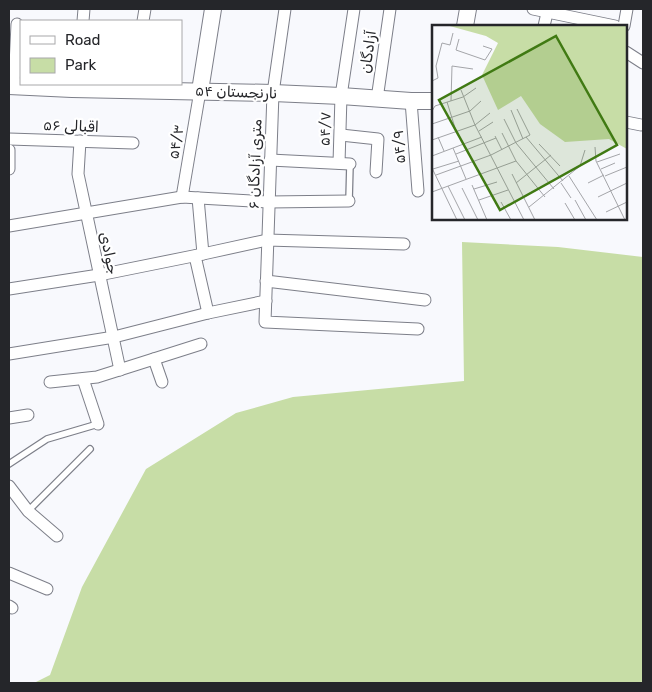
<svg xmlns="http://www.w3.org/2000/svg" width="652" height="692" viewBox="0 0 652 692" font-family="Rubik,Cairo,sans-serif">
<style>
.green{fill:#c7dda6}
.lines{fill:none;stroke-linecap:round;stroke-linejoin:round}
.lane-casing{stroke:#7d7f89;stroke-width:8}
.street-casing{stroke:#7d7f89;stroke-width:13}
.secondary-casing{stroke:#7d7f89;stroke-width:18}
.lane{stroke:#fff;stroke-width:5.5}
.street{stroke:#fff;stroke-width:11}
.secondary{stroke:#fff;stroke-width:16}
.labels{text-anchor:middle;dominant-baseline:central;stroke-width:4.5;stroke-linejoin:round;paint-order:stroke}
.street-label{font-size:15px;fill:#25262a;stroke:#fff}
.inset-road{fill:none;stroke:#a4a5a9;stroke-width:1}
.view{fill:#407a13;fill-opacity:0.15;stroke:#407a13;stroke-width:2.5}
.inset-edge{fill:none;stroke:#25262a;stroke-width:2.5}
</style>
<rect width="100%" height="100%" fill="#f8f9fd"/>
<polygon class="green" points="462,242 558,247 643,257 643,683 34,683 50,675 82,587 146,469 236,413 293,397 464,381"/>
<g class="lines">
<defs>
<g id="lane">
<polyline points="349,201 350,164"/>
<polyline points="9,464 47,439 98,424"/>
<polyline points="28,511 90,449"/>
</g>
<g id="street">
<polyline points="285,9 273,93 265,322 418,329"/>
<polyline points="533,9 615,26"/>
<polyline points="83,21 84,9"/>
<polyline points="143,21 145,9"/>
<polyline points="544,26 548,9"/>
<polyline points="624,26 627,9"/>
<polyline points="626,52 643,63"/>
<polyline points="14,86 17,24"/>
<polyline points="377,99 390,9"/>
<polyline points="411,101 418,191"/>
<polyline points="626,122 641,125"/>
<polyline points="341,135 378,139 376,172"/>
<polyline points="9,139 133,143"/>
<polyline points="80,141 78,174 120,370"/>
<polyline points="9,150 9,169"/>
<polyline points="270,160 350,164"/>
<polyline points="339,163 341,96 354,9"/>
<polyline points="182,197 200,91"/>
<polyline points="198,198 203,254"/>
<polyline points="9,226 182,197 269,202 349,201"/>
<polyline points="195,256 208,313"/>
<polyline points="266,281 425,300"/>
<polyline points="9,289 99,275 203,254 267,240 404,244"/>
<polyline points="9,354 114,337 208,313 266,301"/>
<polyline points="154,359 162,382"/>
<polyline points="83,379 98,424"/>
<polyline points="50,382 97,377 201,344"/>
<polyline points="9,418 28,415"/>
<polyline points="9,486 28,511 57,536"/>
<polyline points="9,573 47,589"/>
<polyline points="9,606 12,608"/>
</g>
<g id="secondary">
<polyline points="465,26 468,9"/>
<polyline points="9,86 72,89 273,93 341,96 411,101 433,101"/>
<polyline points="200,91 213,9"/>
</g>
</defs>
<use href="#lane" class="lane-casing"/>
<use href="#street" class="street-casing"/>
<use href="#secondary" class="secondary-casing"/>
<use href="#lane" class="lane"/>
<use href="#street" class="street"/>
<use href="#secondary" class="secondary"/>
</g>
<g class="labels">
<g class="street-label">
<text transform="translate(368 52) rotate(-82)">آزادگان</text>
<text transform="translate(236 92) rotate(2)">نارنجستان ۵۴</text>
<text transform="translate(71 126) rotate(2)">اقبالی ۵۶</text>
<text transform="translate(325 129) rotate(-88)">۵۴/۷</text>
<text transform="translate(176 142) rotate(-80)">۵۴/۳</text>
<text transform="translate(399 147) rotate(-94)">۵۴/۹</text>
<text transform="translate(255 164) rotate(-88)">۶ متری آزادگان</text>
<text transform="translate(109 253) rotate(78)">جوادی</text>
</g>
</g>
<g transform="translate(432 25)">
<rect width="195" height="195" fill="#f8f9fd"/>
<path d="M14 0H195V124L177 114 133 117 108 99 89 71 66 85 50 50 66 18 54 11Z" fill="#c7dda6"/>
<path class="inset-road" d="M27 14 24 25 53 35 60 24 51 21M0 56 6 53 4 41 10 18 18 20 21 8M29 65 43 100 92 195M19 76 20 41 41 44M15 77 24 106M79 85 91 114M0 86 3 81 31 72 44 63M72 94 84 118 122 164M0 99 38 86 49 76M47 106 61 97M70 108 84 136 113 172M63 111 70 125M6 112 12 126M94 112 131 156M0 115 43 100 58 88M107 119 128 141M163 122 164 136 193 195M21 123 34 154M24 129 64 113M0 131 50 112M165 137 188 129M0 143 25 195M1 144 27 136M169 144 183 138M80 149 103 195M4 150 59 130 98 110 85 84M137 151 165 195M173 151 195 142M84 158 119 130M129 158 139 173M156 158 172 150M40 160 55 195M16 161 33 195M30 163 46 195M42 164 65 157M0 167 84 136M166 172 195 158M47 175 76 165M143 175 154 195M69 177 79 195M133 178 143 195M97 182 148 141 153 125M174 187 195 177"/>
<path class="view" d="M124 11 185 120 68 185 7 75Z"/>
<rect width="195" height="195" class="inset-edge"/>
</g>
<rect width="652" height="692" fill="none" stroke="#25262a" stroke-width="20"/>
<rect x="20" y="20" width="162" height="65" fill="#ffffff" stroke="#a8a8aa"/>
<rect x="30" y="36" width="25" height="8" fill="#ffffff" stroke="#a8a8aa"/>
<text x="65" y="45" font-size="15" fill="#25262a">Road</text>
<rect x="30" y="58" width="25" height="15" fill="#c7dda6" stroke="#a8a8aa"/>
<text x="65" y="70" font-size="15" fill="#25262a">Park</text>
</svg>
